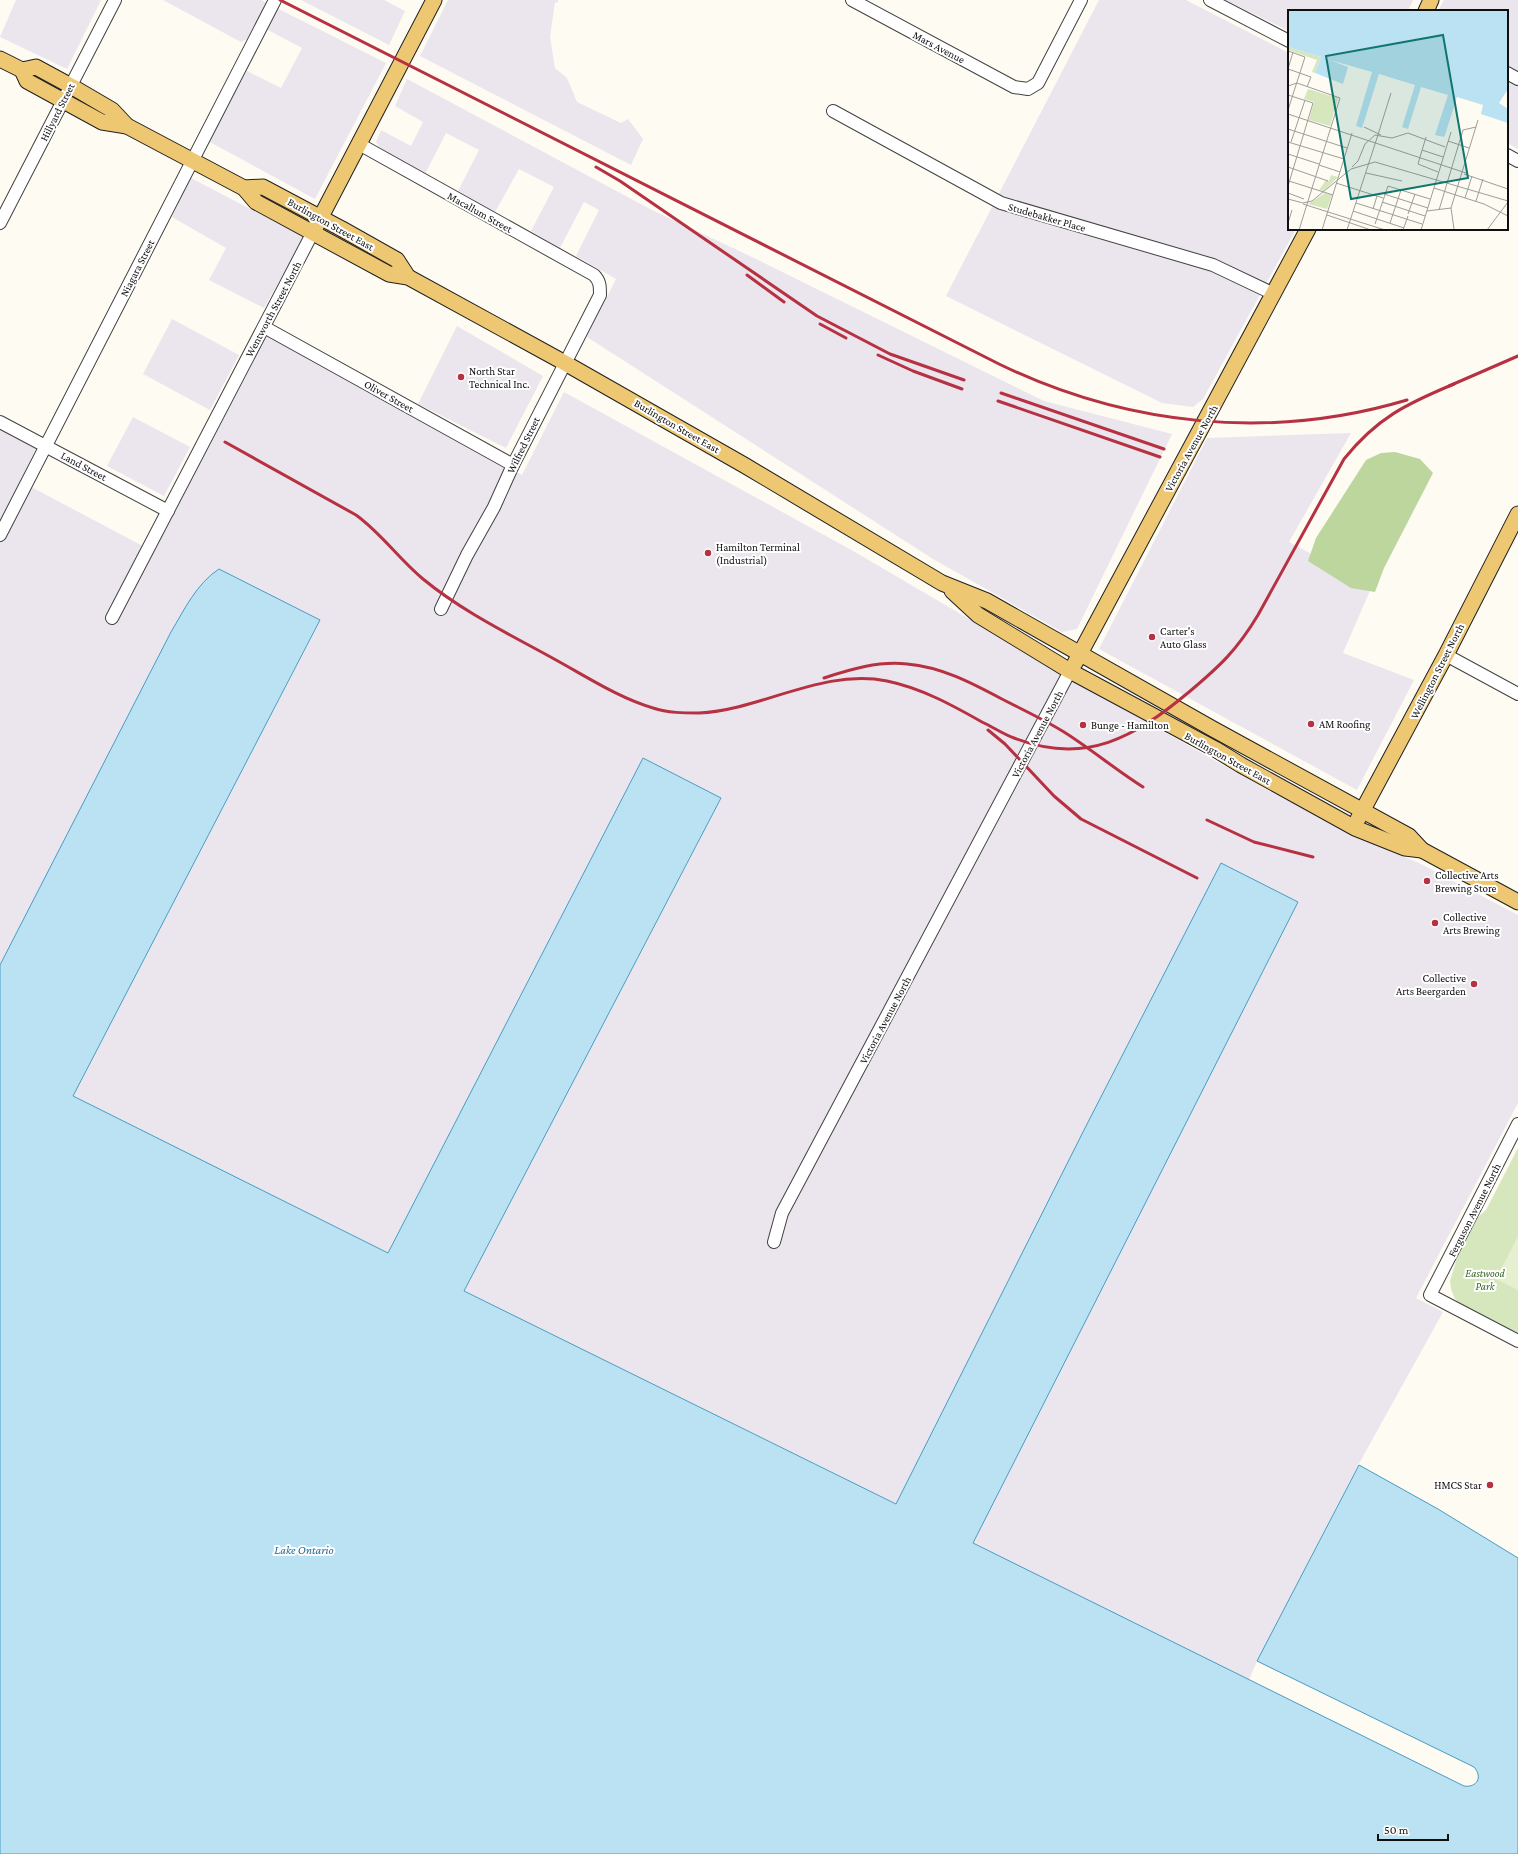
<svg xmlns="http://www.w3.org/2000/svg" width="1518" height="1854" viewBox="0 0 1518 1854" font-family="'Crimson Pro',serif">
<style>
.industrial{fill:#ebe5ed}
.green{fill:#d6e7be}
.forest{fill:#bcd69e}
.pitch{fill:#e6efcf}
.water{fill:#bbe2f2;stroke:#479cc4}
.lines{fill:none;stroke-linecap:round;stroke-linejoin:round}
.minor-casing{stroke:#424242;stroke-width:14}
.major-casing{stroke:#202020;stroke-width:17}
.minor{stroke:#fff;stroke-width:12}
.major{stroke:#eec772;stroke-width:15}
.rail{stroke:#b63141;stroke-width:3}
.poi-dot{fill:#b63141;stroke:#fff;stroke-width:1.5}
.labels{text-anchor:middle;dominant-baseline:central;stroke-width:4;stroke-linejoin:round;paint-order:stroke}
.street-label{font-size:11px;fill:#0f0f0f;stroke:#fff}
.poi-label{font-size:11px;fill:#0f0f0f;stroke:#fff;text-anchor:start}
.park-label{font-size:11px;font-style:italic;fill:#366324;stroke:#fff}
.water-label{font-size:12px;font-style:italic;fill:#216e99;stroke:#fff}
.inset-road{fill:none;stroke:#9e9d98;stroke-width:1}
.view{fill:#0f766e;fill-opacity:0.15;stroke:#0f766e;stroke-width:2}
.inset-edge{fill:none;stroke:#0f0f0f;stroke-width:2}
</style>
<rect width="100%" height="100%" fill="#fefbf3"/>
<g class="industrial">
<polygon points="16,0 101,0 67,69 0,37"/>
<polygon points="163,0 261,0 386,63 315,199 208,141 247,71 281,88 302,48 268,30 241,42"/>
<polygon points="301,0 384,0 405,11 389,45"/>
<polygon points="448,0 558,0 558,3 555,2 550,37 555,68 567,78 577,102 621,123 628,119 643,139 631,165 420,56"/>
<polygon points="1099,0 1186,0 1289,53 1289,229 1296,229 1203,399 1193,407 1162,403 946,296"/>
<polygon points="1225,0 1413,0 1408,11 1289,11 1289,31"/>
<polygon points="1444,0 1518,0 1518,149 1507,143 1507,11 1438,11"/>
<polygon points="407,79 652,210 754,258 1044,401 1172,434 1077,629 1062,632 933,559 587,337 616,279 576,256 599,210 584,202 560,248 531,231 554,187 519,169 495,212 458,191 479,150 446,133 425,174 379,147 376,142 381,130 411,146 423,122 395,106"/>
<polygon points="191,178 304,237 264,308 209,280 226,248 172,217"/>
<polygon points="172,319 239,355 210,410 143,374"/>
<polygon points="457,326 543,376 506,448 418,404"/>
<polygon points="266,335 522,475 564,392 855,552 1088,689 1262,787 1362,839 1421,864 1518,915 1518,1103 1416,1298 1443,1312 1361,1460 1257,1661 1249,1680 973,1543 1298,902 1221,864 1099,1102 897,1504 464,1291 721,799 643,758 388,1253 73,1096 320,621 211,574 195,593 0,965 0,427 37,446 20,481 154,552"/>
<polygon points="133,417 190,447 164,496 107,466"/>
<polygon points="1351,433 1289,542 1372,586 1343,653 1414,680 1357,790 1099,649 1207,438"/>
</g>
<polygon class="green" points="1518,1148 1518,1333 1460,1304 1455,1299 1451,1289 1450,1281 1457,1258 1478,1217 1486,1210"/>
<polygon class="forest" points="1395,452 1420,459 1433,473 1384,568 1375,592 1351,588 1308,561 1316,538 1366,460 1381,453"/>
<polygon class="pitch" points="1518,1236 1518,1290 1496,1279"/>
<path class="water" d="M219 569 320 620 73 1096 388 1253 643 758 721 798 464 1291 896 1504 1085 1128 1221 863 1298 902 973 1543 1464 1786C1477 1788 1483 1777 1474 1767L1257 1661 1359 1465 1438 1509 1518 1558V1854H0V965L171 632C184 610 197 583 219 569Z"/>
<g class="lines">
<defs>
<g id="minor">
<polyline points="852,0 1014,87 1028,89 1038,83 1081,0"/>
<polyline points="1210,0 1289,41"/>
<polyline points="1507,73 1518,79"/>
<polyline points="833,111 1001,203 1213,265 1274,294"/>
<path d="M359 144 594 275C600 281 600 286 600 295L513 465 494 507 467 555 441 609"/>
<polyline points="1507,155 1518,161"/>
<polyline points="0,223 115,0"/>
<polyline points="264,327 513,465"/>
<polyline points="0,422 168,511"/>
<polyline points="0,535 275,0"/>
<polyline points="112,618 313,232"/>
<polyline points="1446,655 1518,694"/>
<polyline points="1518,1124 1430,1295 1518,1341"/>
<polyline points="774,1242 782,1213 1070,671"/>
</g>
<g id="major">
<polyline points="1426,11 1431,0"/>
<polyline points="0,59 22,70 36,67 71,86 112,110 127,126 244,188 256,202 389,274 408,277 565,363 744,465 942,583 987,601 1213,729 1409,836 1422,850 1518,902"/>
<polyline points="22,70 27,81 102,122 127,126"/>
<polyline points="244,188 263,187 342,229 397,260 408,277"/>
<polyline points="313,232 434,0"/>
<polyline points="952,591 978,615 1070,671 1215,749 1241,765 1355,828 1405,848 1422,850"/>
<polyline points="1075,663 1308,229"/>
<polyline points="1358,819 1446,655 1518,514"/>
</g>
</defs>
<use href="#minor" class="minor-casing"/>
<use href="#major" class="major-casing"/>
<use href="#minor" class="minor"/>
<use href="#major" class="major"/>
<g class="rail">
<path d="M280 0 999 364C1127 426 1270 441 1407 400"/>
<polyline points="596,167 620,181 817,316 890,354 964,380"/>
<polyline points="747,275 784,302"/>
<polyline points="820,324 846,338"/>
<polyline points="878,355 913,371 962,389"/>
<polyline points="1449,386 1518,356"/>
<polyline points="1001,393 1164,449"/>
<polyline points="998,401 1160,457"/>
<path d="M225 442 356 515C381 533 399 559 423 579 463 612 511 635 556 660 587 677 619 698 653 708 668 713 684 713 699 713 762 710 822 668 887 681 921 688 952 705 982 722 993 727 1003 734 1014 738 1086 766 1135 737 1189 692 1220 666 1237 650 1258 615L1344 459C1377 418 1406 404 1454 384"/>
<path d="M824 678C851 669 878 661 907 664 941 667 970 682 1000 698 1021 709 1043 719 1064 732 1091 749 1116 770 1143 787"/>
<polyline points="988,730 1005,744 1054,796 1081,819 1197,878"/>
<polyline points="1207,820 1254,842 1313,857"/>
</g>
</g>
<g class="poi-dot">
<circle cx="461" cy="377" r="4"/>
<circle cx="708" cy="553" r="4"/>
<circle cx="1152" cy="637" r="4"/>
<circle cx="1311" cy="724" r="4"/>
<circle cx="1083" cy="725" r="4"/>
<circle cx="1427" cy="881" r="4"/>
<circle cx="1435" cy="923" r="4"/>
<circle cx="1474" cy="984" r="4"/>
<circle cx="1490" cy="1485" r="4"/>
</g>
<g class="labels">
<g class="street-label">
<text transform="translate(939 47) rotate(28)">Mars Avenue</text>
<text transform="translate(57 112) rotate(-63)">Hillyard Street</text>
<text transform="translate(480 212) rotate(29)">Macallum Street</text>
<text transform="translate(1047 217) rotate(16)">Studebakker Place</text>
<text transform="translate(331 224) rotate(29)">Burlington Street East</text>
<text transform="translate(137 268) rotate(-63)">Niagara Street</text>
<text transform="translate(273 309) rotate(-62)">Wentworth Street North</text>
<text transform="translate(389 396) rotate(29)">Oliver Street</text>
<text transform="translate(677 426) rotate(30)">Burlington Street East</text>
<text transform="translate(523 445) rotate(-64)">Wilfred Street</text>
<text transform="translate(1191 448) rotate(-61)">Victoria Avenue North</text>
<text transform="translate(84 466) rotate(28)">Land Street</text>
<text transform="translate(1437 671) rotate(-63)">Wellington Street North</text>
<text transform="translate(1037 734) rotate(-62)">Victoria Avenue North</text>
<text transform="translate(1228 758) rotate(29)">Burlington Street East</text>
<text transform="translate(885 1020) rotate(-62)">Victoria Avenue North</text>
<text transform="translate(1474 1210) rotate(-63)">Ferguson Avenue North</text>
</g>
<g class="poi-label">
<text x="469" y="371">North Star<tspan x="469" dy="13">Technical Inc.</tspan></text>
<text x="716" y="547">Hamilton Terminal<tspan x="716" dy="13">(Industrial)</tspan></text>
<text x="1160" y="631">Carter's<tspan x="1160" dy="13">Auto Glass</tspan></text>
<text x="1319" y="724">AM Roofing</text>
<text x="1091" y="725">Bunge - Hamilton</text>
<text x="1435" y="875">Collective Arts<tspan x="1435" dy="13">Brewing Store</tspan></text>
<text x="1443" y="917">Collective<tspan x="1443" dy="13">Arts Brewing</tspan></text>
<text x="1466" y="978" text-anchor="end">Collective<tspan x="1466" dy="13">Arts Beergarden</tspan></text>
<text x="1482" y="1485" text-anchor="end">HMCS Star</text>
</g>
<g class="park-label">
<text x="1485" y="1273">Eastwood<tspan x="1485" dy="13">Park</tspan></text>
</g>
<g class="water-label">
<text x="304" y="1550">Lake Ontario</text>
</g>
</g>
<g transform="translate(1288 10)">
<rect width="220" height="220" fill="#fefbf3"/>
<path d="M0 37 33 47 27 63 24 62 29 50 0 40ZM20 79 50 88 42 116 21 110 26 92 16 89ZM43 165 50 167 36 181 31 180 38 170 41 171ZM37 183 44 185 39 199 20 194Z" fill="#d6e7be"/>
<path d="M0 0H220V79L211 93 220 99V113L193 104 195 95 169 87 157 125 156 127 147 125 160 85 133 77 120 119 114 117 127 75 91 64 74 118 68 116 84 62 42 50 60 57 55 74 27 63 33 47 0 37Z" fill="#bbe2f2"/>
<path class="inset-road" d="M0 41 17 47 0 100M0 59 23 67 19 77M0 59 5 42M0 76 9 73 52 88 11 220M0 85 25 93 0 176M0 104 178 163M76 117 93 125M0 119 59 138M138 127 130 154 150 162M88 131 103 83M160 131 181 138M0 132 56 149M3 132 17 90M134 140 155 147M0 144 31 154M31 155 52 162M153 155 163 122M0 157 40 171M64 157 70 151 77 134 87 125 104 128 120 123 157 137M78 163 114 171M176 164 220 179M1 171 45 185M48 173 95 188M146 178 196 194 220 206M0 183 16 189M96 184 140 198M177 188 184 166M0 189 15 193 24 191 63 159 87 152 220 191M188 191 195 169M94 192 137 206M68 193 134 214M15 194 97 220M85 199 89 186M151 200 175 120 188 117M65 201 116 218M139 201 163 198M120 204 127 184M39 205 83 220M0 213 4 200M102 213 113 180M87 214 100 176 142 189M166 219 163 198 190 110M34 220 64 123M59 220 88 131M115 220 120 206M133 220 153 155M199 220 220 192"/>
<path class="view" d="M155 25 180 168 63 189 38 46Z"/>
<rect width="220" height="220" class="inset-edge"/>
</g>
<path d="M1378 1834v6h70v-6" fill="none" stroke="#0f0f0f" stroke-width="2"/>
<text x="1384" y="1834" font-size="12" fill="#0f0f0f" stroke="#ffffff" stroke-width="3" paint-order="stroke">50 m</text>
</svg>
